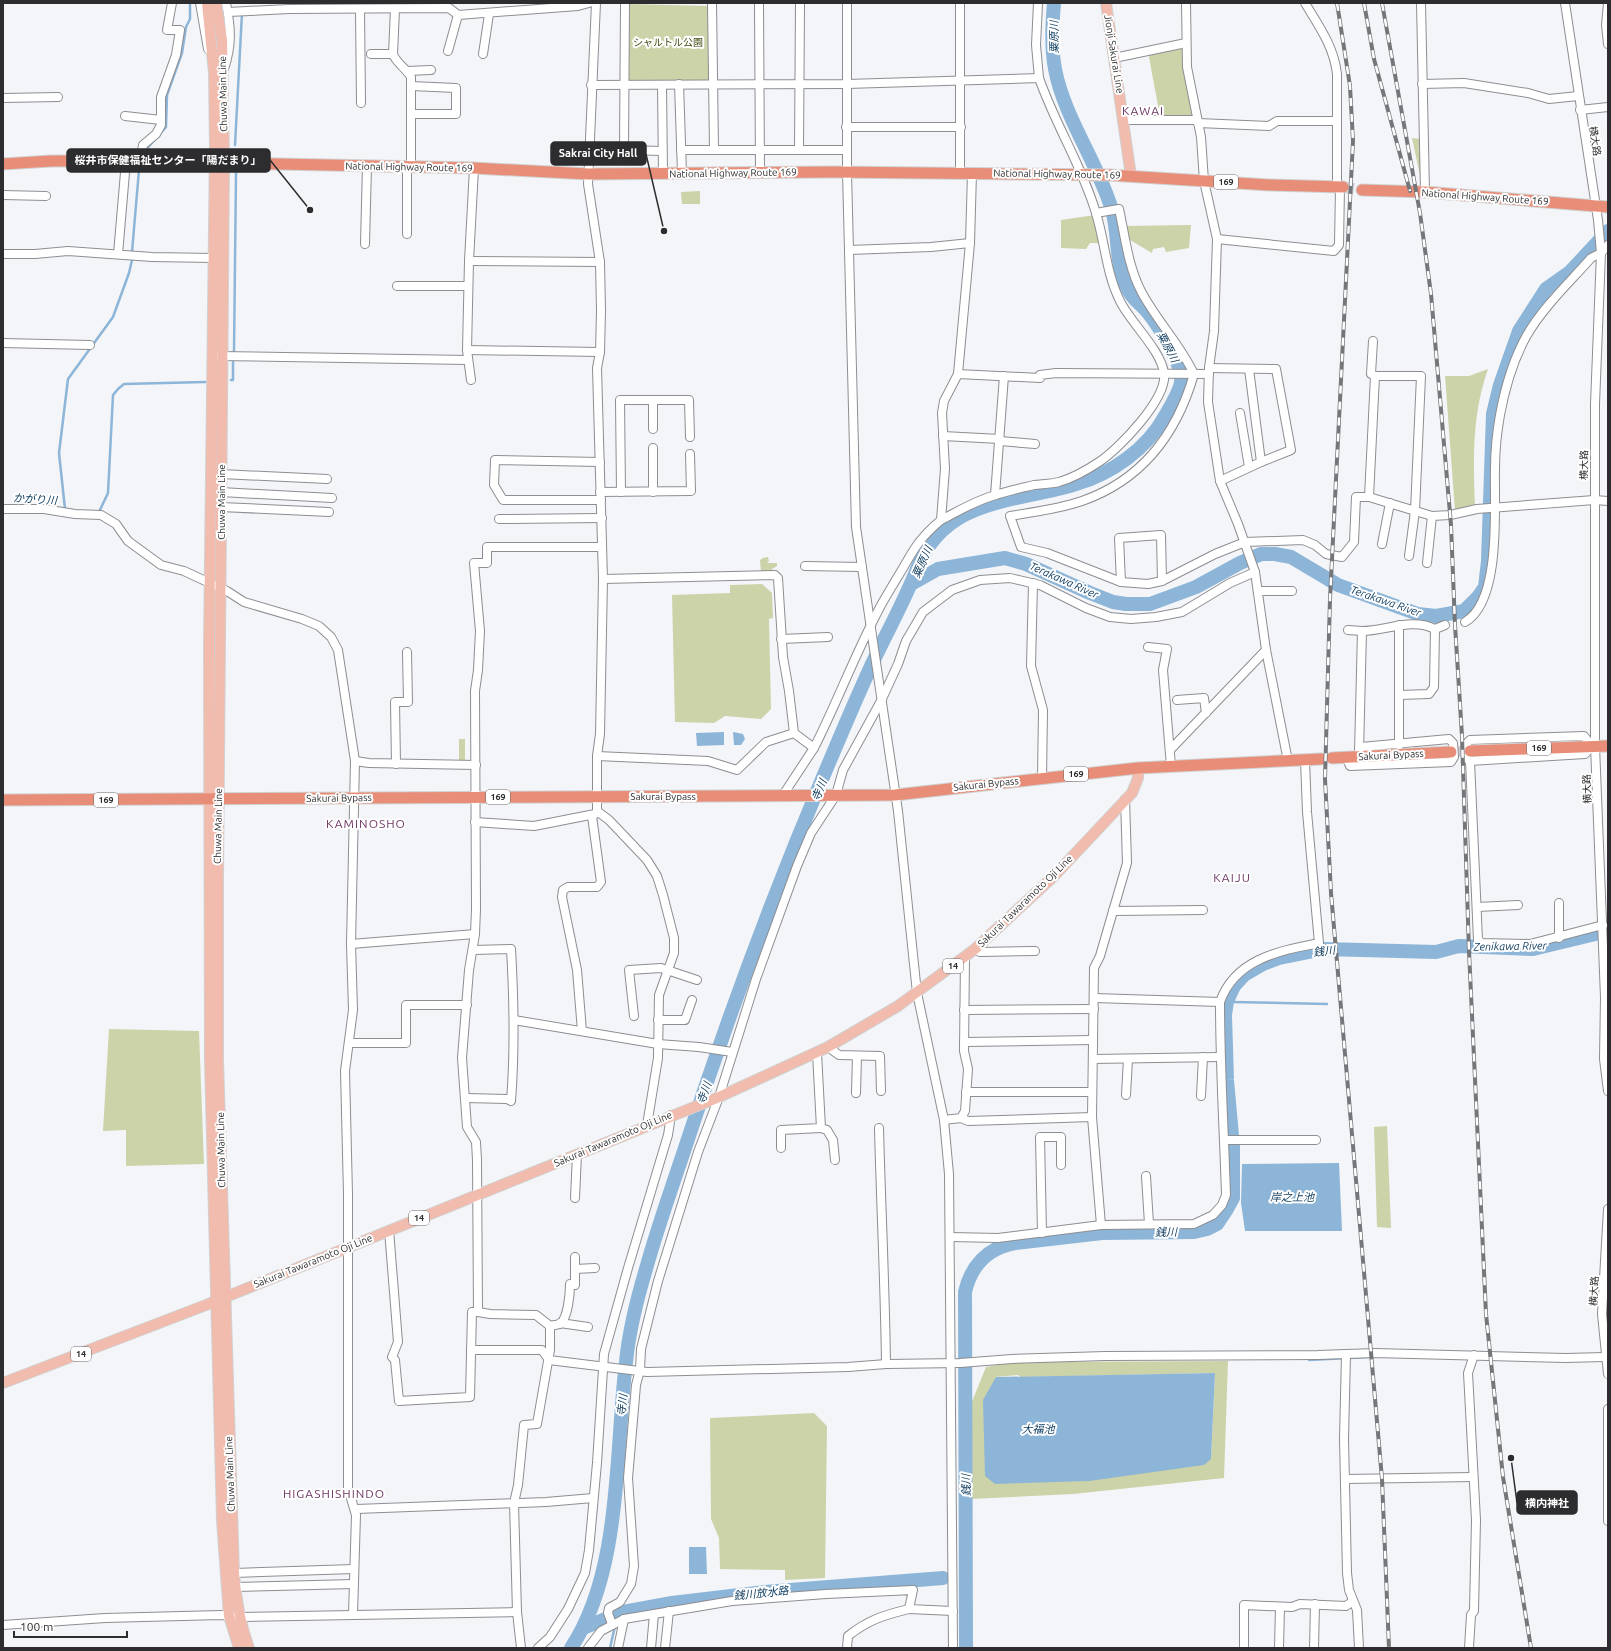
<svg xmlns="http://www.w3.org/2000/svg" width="1611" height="1651" viewBox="0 0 1611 1651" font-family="Ubuntu,'Noto Sans JP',sans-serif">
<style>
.green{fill:#ccd3a9;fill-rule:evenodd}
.water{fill:#8db5d8}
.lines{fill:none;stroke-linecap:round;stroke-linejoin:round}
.stream{stroke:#8db5d8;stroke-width:2.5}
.river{stroke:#8db5d8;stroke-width:14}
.highway-tunnel{stroke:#cbcdd1;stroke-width:11;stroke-dasharray:11 5.5;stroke-linecap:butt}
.minor-casing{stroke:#8d8e92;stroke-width:10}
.major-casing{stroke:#d1d1d1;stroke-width:12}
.highway-casing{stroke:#d1d1d1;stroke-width:13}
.minor{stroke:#fff;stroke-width:8}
.major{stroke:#f1bbad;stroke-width:10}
.highway{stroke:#e88d77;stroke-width:11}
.rail-casing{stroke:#757679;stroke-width:4}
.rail{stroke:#fff;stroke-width:2.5;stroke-dasharray:8;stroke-linecap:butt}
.labels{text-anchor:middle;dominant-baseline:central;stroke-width:4;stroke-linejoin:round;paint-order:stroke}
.shield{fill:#fff;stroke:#6c6c6d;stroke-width:1}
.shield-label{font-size:9px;font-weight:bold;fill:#2d2d2f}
.park-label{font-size:10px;fill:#444a11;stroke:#fff}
.street-label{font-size:10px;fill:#2d2d2f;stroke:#fff}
.water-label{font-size:11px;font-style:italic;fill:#134063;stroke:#fff}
.quarter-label{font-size:12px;letter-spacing:1px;fill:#6c3563;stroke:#fff}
.leader{fill:none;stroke:#2d2d2f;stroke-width:1.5}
.callout-dot{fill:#2d2d2f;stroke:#fff;stroke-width:1.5}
.callout{fill:#2d2d2f;stroke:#2d2d2f;stroke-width:1.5}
.callout-label{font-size:11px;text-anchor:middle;font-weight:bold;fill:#fff}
</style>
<rect width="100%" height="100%" fill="#f3f5f9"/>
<g class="green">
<polygon points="630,4 710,6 710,80 626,81 627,7"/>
<polygon points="1180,48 1184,50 1193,114 1192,116 1162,116 1159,111 1149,57 1151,54"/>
<polygon points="1412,138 1420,139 1421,180"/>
<polygon points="700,191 700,204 682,204 681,192"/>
<polygon points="1095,215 1101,243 1090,243 1086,249 1061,248 1061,220"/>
<polygon points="1191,225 1189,248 1166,252 1164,247 1153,249 1152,253 1130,240 1124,226"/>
<path d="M1488 369C1472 414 1473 460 1475 507L1455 511 1445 376H1469Z"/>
<polygon points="768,557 769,561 767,563 777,563 777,566 772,569 772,573 761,572 760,560 763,558"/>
<polygon points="762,584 772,593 773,618 769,619 771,709 761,719 725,716 714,723 675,722 672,595 730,593 730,585"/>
<rect x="459" y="739" width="6" height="24"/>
<polygon points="109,1029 199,1031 204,1164 126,1166 126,1130 103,1131"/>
<polygon points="1387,1126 1391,1228 1377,1227 1374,1127"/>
<path d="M1228 1361 1224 1478 1073 1494 971 1499 969 1409 986 1367 1015 1362ZM1215 1373 1211 1459 995 1377 1018 1375 1021 1377Z"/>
<polygon points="814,1413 827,1426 825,1578 785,1580 785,1570 720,1569 719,1538 711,1519 710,1418"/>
</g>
<g class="water">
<polygon points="724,732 724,745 697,746 696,733"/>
<polygon points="733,732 743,734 745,739 741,745 734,745"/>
<polygon points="1339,1163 1342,1231 1245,1231 1241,1203 1242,1164"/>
<polygon points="1215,1373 1211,1459 1204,1465 1089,1481 995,1484 985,1476 983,1400 996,1377"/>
<polygon points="689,1547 706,1547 707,1574 689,1574"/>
</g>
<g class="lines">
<g class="stream">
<polyline points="338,5 348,4 348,3"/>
<polyline points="235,145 242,13"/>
<polyline points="144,152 166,127 167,95 182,53 186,27 190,19 190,3"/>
<polyline points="132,252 139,170"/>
<polyline points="234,352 236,173"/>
<polyline points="231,380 233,380 233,362"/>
<polyline points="65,509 59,453 68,379 113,317 129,273 132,260"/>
<polyline points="99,512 108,493 113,395 118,389 124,384 205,382"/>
<polyline points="1232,1002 1327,1004"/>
<polyline points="1309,1360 1369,1357"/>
<polyline points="610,1648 615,1626"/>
</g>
<g class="river">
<polyline points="913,583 938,569 1005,558 1026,564 1090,593 1113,602 1126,604 1150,604 1196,587 1240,563 1261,554 1275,554 1291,557 1338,585 1418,614 1436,616 1464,611 1478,597 1485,587 1488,561 1493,414 1500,385 1519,331 1546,289 1570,272 1608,231"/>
<polyline points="583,1628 623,1612 672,1603 765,1592 943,1578"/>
<path d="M571 1648C622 1571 615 1452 626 1362 629 1331 637 1299 646 1269 657 1229 671 1190 684 1151 725 1025 771 900 823 777 839 739 855 701 872 664 887 632 904 602 917 569 945 497 1015 503 1076 484 1111 474 1147 449 1165 416 1169 409 1180 391 1181 382 1183 365 1160 328 1149 314 1144 307 1135 301 1130 293 1114 268 1120 237 1112 210 1098 163 1064 117 1055 69 1051 48 1052 25 1054 3"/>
<path d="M966 1648 965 1292C971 1266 987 1248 1015 1243L1102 1233 1194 1232 1207 1229 1217 1224 1227 1209 1233 1198V1147L1227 1080 1225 1015 1227 1001 1234 986 1244 975 1263 964 1279 958 1324 949 1436 952 1459 946 1533 949 1608 931"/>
</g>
<g class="highway-tunnel">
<polyline points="1343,187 1362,190"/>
<polyline points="1451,752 1470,751"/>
</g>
<defs>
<g id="minor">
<polyline points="200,3 208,49"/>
<polyline points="596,3 588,184 600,262 601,311 600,352 597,368 603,579 600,734 597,756 597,811 609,820 647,860 657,876 663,895 674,938 674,953 659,995 658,1058 647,1125"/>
<polyline points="712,3 714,149"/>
<polyline points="759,3 760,172"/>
<polyline points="847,3 847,172 856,527 898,811 917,993 944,1120 949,1174 953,1648"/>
<polyline points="960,3 960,173"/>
<polyline points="1038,3 1036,45 1039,78"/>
<polyline points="1186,3 1187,67 1201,137 1204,181 1217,239 1214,331 1209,368 1208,402 1220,481 1238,524 1255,572 1266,650 1288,761"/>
<path d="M1305 3C1319 26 1334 47 1337 74V187"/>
<polyline points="1421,3 1425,192"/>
<polyline points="1565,3 1598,220 1601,253 1595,404 1595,746 1605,997 1604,1059 1608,1091"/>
<polyline points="1608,3 1606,25 1608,44"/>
<path d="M395 9 393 54C396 63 406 68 411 77V167"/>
<polyline points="360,10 361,103"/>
<polyline points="228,12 289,9 449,8 458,15 578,6 589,3"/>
<polyline points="448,51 458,15"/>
<polyline points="371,54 393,54"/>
<polyline points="483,54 489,14"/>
<polyline points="1114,58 1186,43"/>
<path d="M224 69C232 45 231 28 226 3"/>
<polyline points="407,71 431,70"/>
<polyline points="679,84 682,173"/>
<polyline points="1422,84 1464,83 1528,93 1549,99 1578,96"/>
<path d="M591 85 847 84 1039 78C1055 124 1082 166 1096 213 1105 242 1106 273 1120 301 1130 322 1161 350 1164 373 1168 398 1119 449 1099 462 1087 470 1073 478 1059 482 1051 484 1042 484 1034 485 1022 488 1008 491 996 495 976 500 959 511 941 520"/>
<polyline points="662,85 663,174"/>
<polyline points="411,86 456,88 456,114 412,114"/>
<polyline points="3,98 58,97"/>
<polyline points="1580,110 1608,107"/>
<polyline points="125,116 161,120"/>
<polyline points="1124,120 1197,120"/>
<polyline points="1198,123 1269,126 1277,121 1337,121"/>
<polyline points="846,127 961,127"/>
<polyline points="589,149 662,151"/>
<polyline points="624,149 625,3"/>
<polyline points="681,150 847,150"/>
<polyline points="799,150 800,3"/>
<polyline points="140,162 143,145 156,134 161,125 161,97 176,55 180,30 167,30 172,3"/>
<polyline points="3,195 46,196"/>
<path d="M1096 213 1119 209C1125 236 1128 266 1141 291 1156 320 1180 344 1194 374 1177 433 1142 480 1082 501 1059 509 1034 512 1010 516L1021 547 1047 553 1121 582 1148 584 1162 581 1215 554 1245 542 1303 540 1315 545 1326 554 1342 557 1354 542 1356 497H1369L1432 516 1450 515 1477 509 1594 500 1608 501"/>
<polyline points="407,234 407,167"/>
<polyline points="1217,239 1334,251 1339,245 1340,187"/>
<polyline points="365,244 367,166"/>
<polyline points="849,250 931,247 970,243"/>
<polyline points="3,254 35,254 68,251 152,257 213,258"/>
<polyline points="118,254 126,161"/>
<polyline points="469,261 600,262"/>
<polyline points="397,286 468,286"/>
<polyline points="1373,341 1371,374 1375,376"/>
<polyline points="3,343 90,345"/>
<polyline points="467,350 600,352"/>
<polyline points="217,356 468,360"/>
<polyline points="1209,368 1276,369 1291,450 1261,462"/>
<polyline points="958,374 1040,378 1040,375 1056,373 1209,374"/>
<polyline points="471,380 467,350 469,261 474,168"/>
<polyline points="653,400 653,429"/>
<polyline points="1240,413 1249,467"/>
<polyline points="943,436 1000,439"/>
<polyline points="1000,441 1035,444"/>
<polyline points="653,448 653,492"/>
<polyline points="600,462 495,460 494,485 503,500 601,500"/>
<polyline points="221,474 327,479"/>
<polyline points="1220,481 1261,462 1249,369"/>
<polyline points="221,492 332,498"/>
<polyline points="600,492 691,491 690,454"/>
<polyline points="621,492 620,400 689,400 690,437"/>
<polyline points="995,495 1004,376"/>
<polyline points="1369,497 1375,376 1421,376 1415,511 1409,556"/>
<polyline points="221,507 329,512"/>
<polyline points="3,509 44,509 75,514 101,515 116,524 128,541 161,565 184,571 227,591 244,602 302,619 319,626 331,637 338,650 355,761 351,944 353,1010 345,1071 348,1194 348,1488 356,1515 353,1615"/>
<polyline points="499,519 602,518"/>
<polyline points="1382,544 1390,503"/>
<polyline points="1427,563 1432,516"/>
<polyline points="805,566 862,567"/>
<polyline points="1121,582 1119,538 1161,535 1162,581"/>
<polyline points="1033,583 1031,666 1043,710 1042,778"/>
<polyline points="1258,591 1292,591"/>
<path d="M1465 622C1502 601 1494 505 1495 469 1495 451 1497 432 1500 415 1505 388 1514 358 1527 335 1544 306 1570 282 1591 258L1601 253 1608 245"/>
<polyline points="1399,625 1399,745"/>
<polyline points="1348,630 1362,631 1359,752"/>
<path d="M1362 631C1386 631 1412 617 1435 629L1445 625"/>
<polyline points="781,639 828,637"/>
<polyline points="1148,647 1167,649 1163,670 1171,766"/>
<polyline points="1399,695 1429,694 1434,687 1435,629"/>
<polyline points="1177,700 1204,698 1206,713"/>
<path d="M794 733 814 748C836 705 853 659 876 615 882 602 890 590 897 578 913 552 916 541 941 520L945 469 942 413 944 401 958 374 970 243 972 173"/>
<polygon points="1584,736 1592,746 1585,754 1470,761 1467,759 1466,744 1470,740"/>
<polyline points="1170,750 1266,650"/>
<polyline points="597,756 708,761 737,770 766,742 794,733 789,691 783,657 778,578 775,575 603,579"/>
<polyline points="1346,757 1350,766 1451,762 1454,757 1453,743 1449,739 1361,747"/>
<polyline points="355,761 369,763 476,765"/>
<polyline points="1470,761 1478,940 1482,943 1530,944 1603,925"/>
<polyline points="396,764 395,702 408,702 407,652"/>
<polyline points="783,795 814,748"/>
<path d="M1125 799 1127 863 1100 956 1094 968 1092 1117 1101 1225 1194 1224 1213 1215 1222 1205 1226 1195C1224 1131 1220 1066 1220 1002 1235 959 1279 951 1319 943L1307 812 1305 760"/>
<polyline points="475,822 534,826 595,814"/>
<polyline points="1477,907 1518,905"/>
<polyline points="1113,911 1203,910"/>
<polyline points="1559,938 1559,903"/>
<polyline points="351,944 475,934"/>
<polyline points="975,949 980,952 1035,951"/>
<polyline points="1094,998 1220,1002"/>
<polyline points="964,1010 1094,1009"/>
<polyline points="634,1016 629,970 661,968 697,980"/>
<polyline points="514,1020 658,1044 699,1047 732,1052"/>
<polyline points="658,1020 685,1020 692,1000"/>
<polyline points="582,1031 577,970 562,897 563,890 568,887 597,887 601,882 592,816"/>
<polyline points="964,1042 1093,1040"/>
<polyline points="349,1043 406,1043 406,1005 467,1005"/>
<polyline points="828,1047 839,1055 880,1056 881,1091"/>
<polyline points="1093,1059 1220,1057"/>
<polyline points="966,1092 1092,1092"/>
<polyline points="856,1093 857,1056"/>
<polyline points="1126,1095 1128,1059"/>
<polyline points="1201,1096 1203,1057"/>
<path d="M466 1098 507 1099 511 1101C515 1050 514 1000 511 949L473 950"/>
<polyline points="961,1118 968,1121 1092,1117"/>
<polyline points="944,1120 961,1118 965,1111 968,1069 964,1051 965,957"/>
<polyline points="821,1128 827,1130 833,1140 835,1160"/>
<path d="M879 1128C881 1207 885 1285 886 1364"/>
<polyline points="1225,1140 1316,1140"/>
<polyline points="781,1148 781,1130 821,1128 817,1053"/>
<polyline points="1146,1176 1149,1224"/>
<polyline points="575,1198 577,1154"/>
<polyline points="1608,1209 1602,1314 1608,1374"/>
<polyline points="389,1230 398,1342 392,1357 395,1360 399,1401 470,1397 472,1312 478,1312 477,1160 476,1142 467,1127 462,1058 469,970 475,934 476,909 475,691 478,670 480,631 474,563 487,563 487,547 602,547"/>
<polyline points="1042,1233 1040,1137 1061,1137 1061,1165"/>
<polyline points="950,1237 998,1238 1101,1225"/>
<polyline points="575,1269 595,1268"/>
<polyline points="478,1312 490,1314 536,1315 550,1326"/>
<polyline points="560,1323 588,1327"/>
<path d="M550 1326C553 1325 557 1325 560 1324 568 1318 570 1294 570 1284L575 1285V1257"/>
<polyline points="471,1350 542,1350 549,1360 647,1372 848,1367 886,1364 960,1363 1012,1359 1105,1356 1318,1355 1375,1353 1566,1358 1605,1357"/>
<polyline points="1346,1354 1344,1439 1347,1573 1349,1590 1357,1610 1359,1648"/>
<polyline points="1608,1409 1608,1521"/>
<polyline points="1345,1479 1473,1477"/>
<polyline points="356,1509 546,1502 593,1498"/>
<polyline points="234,1573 354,1569"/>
<polyline points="235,1587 354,1584"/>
<polyline points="612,1624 608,1613 609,1608 620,1602 631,1584 634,1566 628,1478 636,1385 640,1370 641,1349 658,1281 698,1152 719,1097 756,979 797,866 811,833 836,795 843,770 881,701 898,664 906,641 923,612 952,590 980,580 1010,578 1040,585 1086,608 1110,617 1131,619 1156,617 1182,612 1230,583 1255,572"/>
<polyline points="3,1625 105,1618 221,1615 240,1617 517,1612"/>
<polyline points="521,1648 517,1612 514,1503 518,1485 524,1425 537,1424 550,1350 550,1326"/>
<polyline points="538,1648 550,1637 568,1609 585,1573 589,1550 597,1463 604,1354 628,1268 668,1135 671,1115"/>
<polyline points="588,1648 601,1631 624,1619 732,1601 826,1594 913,1590 909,1609 953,1611"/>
<polyline points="618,1648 624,1619"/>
<polyline points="651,1648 654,1614"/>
<polyline points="665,1648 669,1611"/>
<path d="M847 1648 848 1636C868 1620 884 1615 909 1609"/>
<polyline points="1244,1648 1244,1605 1292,1607 1300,1604 1346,1606 1353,1601"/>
<polyline points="1279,1648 1280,1607"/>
<polyline points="1314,1648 1315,1604"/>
<polyline points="1469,1648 1471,1615 1474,1611 1476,1520 1468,1373 1474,1355"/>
</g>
<g id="major">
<polyline points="207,3 214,73 215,146 209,645 210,1061 222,1520 229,1616 239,1648"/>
<path d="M216 3 222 40 224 164 218 877V1060L234 1573C236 1599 240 1624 249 1648"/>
<polyline points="1106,3 1131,176"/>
<polyline points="3,1383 206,1305 719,1097 828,1047 898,1006 975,949 1054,876 1132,793 1138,778 1138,768"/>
</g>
<g id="highway">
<polyline points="3,164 51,161 126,161 474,168 588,174 834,172 1109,175 1269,185 1343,187"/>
<polyline points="1362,190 1425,192 1608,207"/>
<polyline points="1470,751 1608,746"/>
<polyline points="1332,758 1451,752"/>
<polyline points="3,800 895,795 1138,768 1321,759"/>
</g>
</defs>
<use href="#minor" class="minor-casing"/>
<use href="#major" class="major-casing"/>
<use href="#highway" class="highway-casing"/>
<use href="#minor" class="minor"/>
<use href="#major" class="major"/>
<use href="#highway" class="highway"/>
<defs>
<g id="rail">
<polyline points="1337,3 1350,86 1353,141 1330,599 1325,779 1331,893 1382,1479 1389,1648"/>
<polyline points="1364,3 1374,59 1410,191"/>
<polyline points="1382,3 1420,213 1431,294 1451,525 1455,625 1462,736 1469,951 1486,1314 1503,1477 1531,1648"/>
</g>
</defs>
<use href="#rail" class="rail-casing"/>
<use href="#rail" class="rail"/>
</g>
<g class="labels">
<g class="shield">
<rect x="1214" y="175" width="24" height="14" rx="3"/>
<rect x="1527" y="741" width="24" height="14" rx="3"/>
<rect x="1064" y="767" width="24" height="14" rx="3"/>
<rect x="486" y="790" width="24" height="14" rx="3"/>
<rect x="94" y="793" width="24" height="14" rx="3"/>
<rect x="943" y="959" width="20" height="14" rx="3"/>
<rect x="409" y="1211" width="20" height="14" rx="3"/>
<rect x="71" y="1347" width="20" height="14" rx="3"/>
</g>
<g class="shield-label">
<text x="1226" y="182">169</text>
<text x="1539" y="748">169</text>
<text x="1076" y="774">169</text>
<text x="498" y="797">169</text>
<text x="106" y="800">169</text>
<text x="953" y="966">14</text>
<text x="419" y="1218">14</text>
<text x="81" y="1354">14</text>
</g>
<g class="park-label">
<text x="668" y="42">シャルトル公園</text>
</g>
<g class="street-label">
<text transform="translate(1114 54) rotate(81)">Jionji Sakurai Line</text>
<text transform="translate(223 94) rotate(-91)">Chuwa Main Line</text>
<text transform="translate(1595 141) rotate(81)">横大路</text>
<text transform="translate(409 167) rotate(1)">National Highway Route 169</text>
<text transform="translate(733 173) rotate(-1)">National Highway Route 169</text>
<text transform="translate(1057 174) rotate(1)">National Highway Route 169</text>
<text transform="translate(1485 197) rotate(4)">National Highway Route 169</text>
<text transform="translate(1584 465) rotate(-89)">横大路</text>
<text transform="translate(221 502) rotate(-90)">Chuwa Main Line</text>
<text transform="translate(1391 755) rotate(-3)">Sakurai Bypass</text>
<text transform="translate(986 784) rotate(-6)">Sakurai Bypass</text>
<text transform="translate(1587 789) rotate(-92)">横大路</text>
<text x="663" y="796">Sakurai Bypass</text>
<text transform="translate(339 798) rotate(-1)">Sakurai Bypass</text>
<text transform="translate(218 826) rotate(-89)">Chuwa Main Line</text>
<text transform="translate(1025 901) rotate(-44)">Sakurai Tawaramoto Oji Line</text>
<text transform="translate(613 1139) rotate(-23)">Sakurai Tawaramoto Oji Line</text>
<text transform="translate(221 1150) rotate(-91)">Chuwa Main Line</text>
<text transform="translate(313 1261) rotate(-22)">Sakurai Tawaramoto Oji Line</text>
<text transform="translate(1594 1291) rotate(-87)">横大路</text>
<text transform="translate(230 1474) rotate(-92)">Chuwa Main Line</text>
</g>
<g class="water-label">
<text transform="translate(1054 37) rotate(-91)">粟原川</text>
<text transform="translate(1168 347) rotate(62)">粟原川</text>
<text transform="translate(35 499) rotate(4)">かがり川</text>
<text transform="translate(922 562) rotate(-66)">粟原川</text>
<text transform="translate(1064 580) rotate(24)">Terakawa River</text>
<text transform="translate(1386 601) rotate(19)">Terakawa River</text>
<text transform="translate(819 790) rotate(-67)">寺川</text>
<text transform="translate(1510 946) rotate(-1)">Zenikawa River</text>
<text transform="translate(1324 951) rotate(-6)">銭川</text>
<text transform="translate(704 1093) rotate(-70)">寺川</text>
<text x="1292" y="1197">岸之上池</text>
<text transform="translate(1166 1232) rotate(-1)">銭川</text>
<text transform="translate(622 1405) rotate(-84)">寺川</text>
<text x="1038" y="1429">大福池</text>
<text transform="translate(966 1485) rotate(-91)">銭川</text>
<text transform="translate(761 1593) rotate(-6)">銭川放水路</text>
</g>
<g class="quarter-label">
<text x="1143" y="110">KAWAI</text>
<text x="366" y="823">KAMINOSHO</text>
<text x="1232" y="877">KAIJU</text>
<text x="334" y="1493">HIGASHISHINDO</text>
</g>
</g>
<path class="leader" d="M664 231L646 154M310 210L270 160M1511 1458L1517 1503"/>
<g class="callout-dot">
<circle cx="664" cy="231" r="4"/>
<circle cx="310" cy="210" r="4"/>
<circle cx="1511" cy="1458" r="4"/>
</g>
<g class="callout">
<rect x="551" y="142" width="95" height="23" rx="4"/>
<rect x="67" y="149" width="203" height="23" rx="4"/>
<rect x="1517" y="1491" width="60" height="23" rx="4"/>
</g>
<g class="callout-label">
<text x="598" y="157">Sakrai City Hall</text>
<text x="168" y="164">桜井市保健福祉センター「陽だまり」</text>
<text x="1547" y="1507">横内神社</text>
</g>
<rect width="1611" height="1651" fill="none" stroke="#2d2d2f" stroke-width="8"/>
<path d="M14 1631v6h113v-6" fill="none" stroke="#2d2d2f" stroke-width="2"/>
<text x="20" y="1631" font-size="12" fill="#2d2d2f" stroke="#ffffff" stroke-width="3" paint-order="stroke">100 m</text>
</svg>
